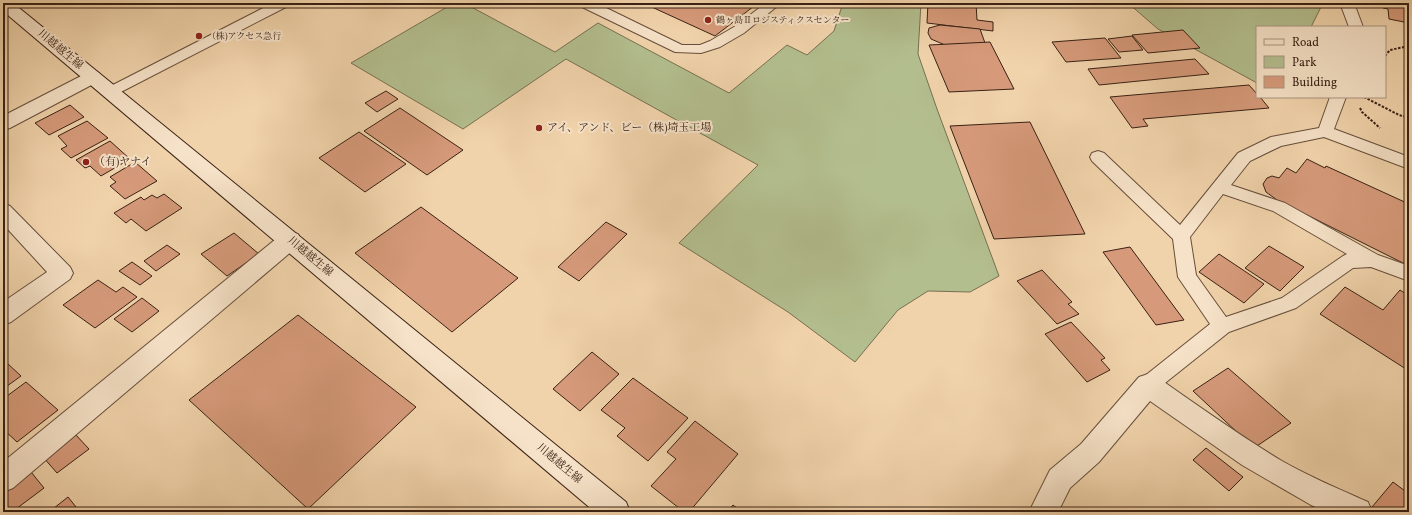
<svg xmlns="http://www.w3.org/2000/svg" width="1412" height="515" viewBox="0 0 1412 515" font-family="Vollkorn,'Noto Serif JP',serif">
<style>
.green{fill:#b3be8e;stroke:#767051}
.building{fill:#d69a7a;stroke:#392114}
.lines{fill:none;stroke-linecap:round;stroke-linejoin:round}
.lane-casing{stroke:#674e3a;stroke-width:2}
.street-casing{stroke:#674e3a;stroke-width:2}
.secondary-casing{stroke:#392114;stroke-width:2}
.path{stroke:#392114;stroke-width:2;stroke-dasharray:2.5 1.5;stroke-linecap:butt}
.lane{fill:#f6e2c8;fill-rule:evenodd}
.street{fill:#f6e2c8;fill-rule:evenodd}
.secondary{fill:#f6e2c8;fill-rule:evenodd}
.poi-dot{fill:#8f2418;stroke:#f6e2c8;stroke-width:1.5}
.labels{text-anchor:middle;dominant-baseline:central;stroke-width:4;stroke-linejoin:round;paint-order:stroke}
.far-poi-label{font-size:9px;fill:#392114;stroke:#f6e2c8;text-anchor:start}
.street-label{font-size:11px;fill:#392114;stroke:#f6e2c8}
.poi-label{font-size:11px;fill:#392114;stroke:#f6e2c8;text-anchor:start}
</style>
<rect width="100%" height="100%" fill="#f1d3ab"/>
<filter id="stains"><feTurbulence type="fractalNoise" baseFrequency=".005" numOctaves="4"/><feColorMatrix values="0 0 0 0 .2 0 0 0 0 .09 0 0 0 0 .02 0 0 0 .5 -.17"/></filter>
<radialGradient id="worn" r=".72"><stop offset=".6" stop-color="#630" stop-opacity="0"/><stop offset="1" stop-color="#630" stop-opacity=".3"/></radialGradient>
<g class="green">
<polygon points="454,3 464,3 555,52 598,23 729,93 787,45 807,55 834,31 843,3 921,3 918,54 937,109 999,276 970,292 928,291 898,310 855,362 788,312 679,243 758,165 566,59 463,129 351,63"/>
<polygon points="1128,3 1318,3 1321,7 1311,27 1257,27 1257,83 1158,29"/>
</g>
<g class="building">
<polygon points="643,3 758,3 715,36"/>
<polygon points="928,3 976,3 977,20 993,22 993,31 927,23"/>
<polygon points="1383,3 1409,3 1409,23 1389,19 1388,9 1383,8"/>
<polygon points="940,25 980,29 985,43 945,45 931,39 928,33 929,28"/>
<polygon points="1183,30 1200,48 1148,53 1132,35"/>
<polygon points="1132,36 1143,50 1119,52 1108,39"/>
<polygon points="1105,38 1121,58 1066,62 1052,42"/>
<polygon points="990,42 1014,89 949,92 929,45"/>
<polygon points="1195,59 1209,74 1099,85 1088,69"/>
<polygon points="1249,85 1257,94 1257,97 1260,97 1269,108 1143,119 1148,126 1132,128 1110,97"/>
<polygon points="386,91 398,99 377,112 365,103"/>
<polygon points="70,105 84,117 49,135 35,123"/>
<polygon points="400,108 463,150 427,175 364,131"/>
<polygon points="87,121 108,138 71,158 61,149 67,146 58,136"/>
<polygon points="1030,122 1085,234 994,239 950,126"/>
<polygon points="359,132 406,164 365,192 319,158"/>
<polygon points="110,141 130,159 101,176 90,166 85,168 76,160"/>
<polygon points="1307,159 1325,168 1326,166 1409,204 1409,266 1277,200 1266,192 1263,184 1267,178 1272,176 1279,178 1287,168 1296,173"/>
<polygon points="135,162 157,181 125,199 110,186 116,182 110,177"/>
<polygon points="164,194 182,208 146,231 131,219 126,223 114,213 141,197 144,200 152,195 157,198"/>
<polygon points="421,207 518,278 452,332 355,253"/>
<polygon points="606,222 627,234 579,281 558,267"/>
<polygon points="234,233 259,254 227,276 201,254"/>
<polygon points="167,245 180,254 156,271 144,261"/>
<polygon points="1269,246 1304,267 1280,291 1245,268"/>
<polygon points="1130,247 1184,320 1156,325 1103,252"/>
<polygon points="1219,254 1264,284 1244,303 1199,272"/>
<polygon points="132,262 152,276 140,285 119,271"/>
<polygon points="1042,270 1072,302 1068,304 1079,314 1057,324 1017,281"/>
<polygon points="98,280 116,292 123,287 137,297 95,328 63,305"/>
<polygon points="1345,287 1383,310 1400,290 1409,296 1409,371 1320,314"/>
<polygon points="142,298 159,311 132,332 114,319"/>
<polygon points="298,315 416,407 308,509 189,400"/>
<polygon points="1071,322 1105,358 1101,360 1110,370 1087,382 1045,334"/>
<polygon points="592,352 619,374 580,411 553,389"/>
<polygon points="7,363 21,376 3,389 3,366"/>
<polygon points="1228,368 1291,423 1254,448 1193,391"/>
<polygon points="633,378 688,418 648,461 617,436 625,428 601,410"/>
<polygon points="26,382 58,410 17,442 3,429 3,399"/>
<polygon points="695,421 738,454 689,512 684,512 651,486 676,459 667,452"/>
<polygon points="75,434 89,449 57,473 43,457"/>
<polygon points="1206,448 1243,477 1229,491 1193,460"/>
<polygon points="31,472 44,488 12,512 3,512 3,492"/>
<polygon points="1393,482 1409,494 1409,512 1378,512 1372,507"/>
<polygon points="68,497 80,512 49,512"/>
<polygon points="733,505 742,512 727,512"/>
</g>
<g class="lines">
<defs>
<g id="lane">
<polygon points="273,3 290,3 288,6 115,95 110,97 105,95 103,92 105,89"/>
<polygon points="578,3 596,3 682,45 700,45 710,41 734,27 766,3 781,3 744,33 720,47 701,53 675,52 580,6"/>
<polygon points="1340,3 1354,3 1363,27 1349,27"/>
<path d="M1330 97H1346L1334 129 1409 157V169L1324 137 1281 146 1250 161 1231 185 1285 203 1378 255 1409 266V281L1371 267 1353 268 1296 308 1229 332 1155 391 1148 394 1141 391 1138 385 1141 379 1210 324 1178 277 1173 239 1092 161 1090 157 1092 153 1098 151 1104 153 1180 225 1238 153 1271 137 1319 128ZM1223 194 1273 211 1347 254 1343 256 1282 298 1226 317 1196 275 1190 237Z"/>
</g>
<g id="street">
<polygon points="93,71 99,73 102,77 99,81 10,128 3,130 3,116 87,73"/>
<polygon points="3,203 10,206 70,267 73,273 70,279 11,322 3,325 3,302 47,272 3,224"/>
<polygon points="290,232 298,234 301,240 298,246 13,488 3,492 3,462 282,234"/>
<path d="M1148 374 1157 377C1198 406 1239 435 1282 461 1310 477 1339 489 1368 502L1372 512H1327L1311 505 1242 465 1150 401 1099 462 1070 488 1058 512H1029L1050 470 1081 444 1139 377Z"/>
</g>
<polygon id="secondary" points="3,3 13,3 626,502 630,512 595,512 3,11"/>
</defs>
<use href="#lane" class="lane-casing"/>
<use href="#street" class="street-casing"/>
<use href="#secondary" class="secondary-casing"/>
<g class="path">
<polyline points="1385,56 1390,50 1409,46"/>
<polyline points="1364,97 1399,115 1409,118"/>
<polyline points="1360,108 1362,112 1380,128"/>
</g>
<use href="#lane" class="lane"/>
<use href="#street" class="street"/>
<use href="#secondary" class="secondary"/>
</g>
<g class="poi-dot">
<circle cx="708" cy="20" r="4"/>
<circle cx="199" cy="36" r="4"/>
<circle cx="539" cy="128" r="4"/>
<circle cx="86" cy="162" r="4"/>
</g>
<g class="labels">
<g class="far-poi-label">
<text x="716" y="20">鶴ヶ島Ⅱロジスティクスセンター</text>
<text x="207" y="36">（株)アクセス急行</text>
</g>
<g class="street-label">
<text transform="translate(60 50) rotate(40)">川越越生線</text>
<text transform="translate(310 257) rotate(40)">川越越生線</text>
<text transform="translate(559 464) rotate(40)">川越越生線</text>
</g>
<g class="poi-label">
<text x="547" y="128">アイ、アンド、ビー（株)埼玉工場</text>
<text x="94" y="162">（有)ヤナイ</text>
</g>
</g>
<rect width="1412" height="515" fill="none" stroke="#f1d3ab" stroke-width="16"/>
<rect x="4" y="4" width="1404" height="507" fill="none" stroke="#392114" stroke-width="2"/>
<rect x="8" y="8" width="1396" height="499" fill="none" stroke="#392114"/>
<rect x="1256" y="26" width="130" height="72" fill="#f6e2c8" stroke="#aa9580"/>
<rect x="1264" y="39" width="20" height="6" fill="#f6e2c8" stroke="#aa9580"/>
<text x="1292" y="46" font-size="12" fill="#392114">Road</text>
<rect x="1264" y="56" width="20" height="12" fill="#b3be8e" stroke="#aa9580"/>
<text x="1292" y="66" font-size="12" fill="#392114">Park</text>
<rect x="1264" y="76" width="20" height="12" fill="#d69a7a" stroke="#aa9580"/>
<text x="1292" y="86" font-size="12" fill="#392114">Building</text>
<rect width="100%" height="100%" filter="url(#stains)"/>
<rect width="100%" height="100%" fill="url(#worn)"/>
</svg>
